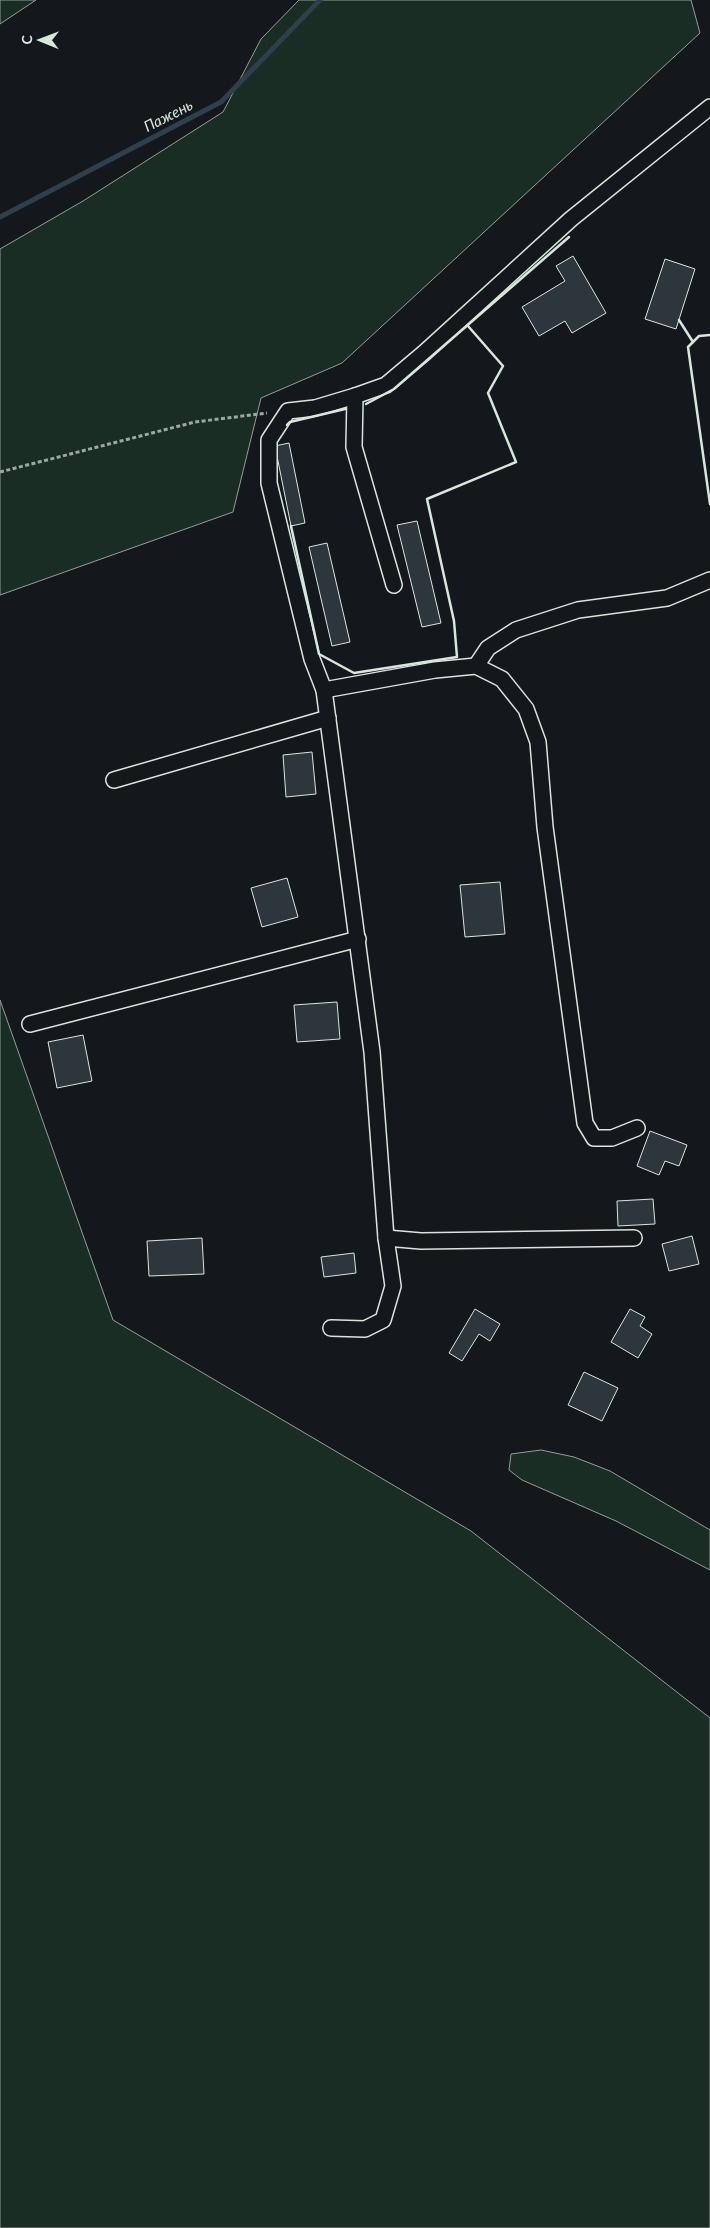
<svg xmlns="http://www.w3.org/2000/svg" width="710" height="2228" viewBox="0 0 710 2228" font-family="Lato,sans-serif">
<style>
.green{fill:#1a2d24;stroke:#939e99}
.lines{fill:none;stroke-linecap:round;stroke-linejoin:round}
.stream{stroke:#2f3f4d;stroke-width:5}
.building{fill:#2c363c;stroke:#d8e6dc}
.minor-casing{stroke:#d8e6dc;stroke-width:18}
.path{stroke:#9da8a2;stroke-width:3;stroke-dasharray:4 2.5;stroke-linecap:butt}
.minor{stroke:#14181c;stroke-width:15}
.wall{stroke:#d8e6dc;stroke-width:2.5}
.labels{text-anchor:middle;dominant-baseline:central;stroke-width:4;stroke-linejoin:round;paint-order:stroke}
.water-label{font-size:15px;font-style:italic;fill:#d8e6dc;stroke:#14181c}
</style>
<rect width="100%" height="100%" fill="#14181c"/>
<g class="green">
<polygon points="0,0 36,0 0,24"/>
<polygon points="299,0 691,0 700,33 342,363 261,398 233,512 0,595 0,249 83,201 223,112 261,39"/>
<polygon points="0,1000 113,1320 471,1531 710,1718 710,2228 0,2228"/>
<polygon points="541,1450 574,1457 610,1471 710,1530 710,1570 616,1521 522,1480 509,1470 511,1454"/>
</g>
<g class="lines">
<polyline class="stream" points="0,217 221,102 320,0"/>
</g>
<g class="building">
<polygon points="573,256 606,313 572,333 565,321 539,336 522,307 565,281 556,266"/>
<polygon points="665,259 695,269 676,329 645,319"/>
<polygon points="289,443 305,523 291,526 275,446"/>
<polygon points="417,521 441,623 422,627 397,525"/>
<polygon points="327,543 350,642 332,646 309,547"/>
<polygon points="312,752 316,794 286,797 283,755"/>
<polygon points="287,878 298,917 262,927 251,888"/>
<polygon points="500,882 505,934 465,937 460,885"/>
<polygon points="337,1002 340,1039 297,1042 294,1005"/>
<polygon points="83,1035 92,1081 57,1088 48,1042"/>
<polygon points="650,1131 687,1145 679,1166 665,1161 659,1175 637,1166"/>
<polygon points="653,1199 655,1224 618,1226 617,1201"/>
<polygon points="692,1236 699,1264 669,1271 662,1244"/>
<polygon points="202,1238 204,1274 149,1276 147,1241"/>
<polygon points="354,1253 356,1273 324,1277 321,1257"/>
<polygon points="475,1309 500,1324 490,1341 479,1334 462,1361 449,1353"/>
<polygon points="630,1309 645,1317 640,1326 652,1334 638,1358 611,1342"/>
<polygon points="584,1372 618,1388 602,1421 568,1405"/>
</g>
<g class="lines">
<defs>
<g id="minor">
<polyline points="394,585 354,447 355,396 386,385 424,353 571,219 710,107"/>
<polyline points="476,666 488,648 516,630 578,610 667,598 710,580"/>
<polyline points="324,690 435,670 476,666 502,679 526,709 538,742 545,827 585,1123 594,1138 612,1138 637,1128"/>
<polyline points="114,780 328,718"/>
<polyline points="30,1024 358,939"/>
<polyline points="386,1238 421,1241 634,1238"/>
<polyline points="331,1328 365,1329 383,1320 393,1286 386,1238 372,1052 324,690 312,659 269,483 269,440 288,411 315,408 355,396"/>
</g>
</defs>
<use href="#minor" class="minor-casing"/>
<polyline class="path" points="0,472 195,422 267,413"/>
<use href="#minor" class="minor"/>
<g class="wall">
<polyline points="679,320 693,342"/>
<polyline points="710,335 699,336 688,347 710,504"/>
<polyline points="366,404 394,389 569,237"/>
<polyline points="287,425 290,422 345,409"/>
<polyline points="291,526 319,654 354,673 457,657 454,621 427,499 516,462 488,393 503,366 468,326"/>
</g>
</g>
<g class="labels">
<g class="water-label">
<text transform="translate(168 115) rotate(-27)">Пажень</text>
</g>
</g>
<g transform="translate(40 40) rotate(271)" stroke="#14181c" stroke-width="4" paint-order="stroke">
<path d="M0-4L9 19L0 12L-9 19Z" fill="#d8e6dc"/>
<text y="-8" font-size="14" font-weight="bold" text-anchor="middle" fill="#d8e6dc">С</text>
</g>
</svg>
